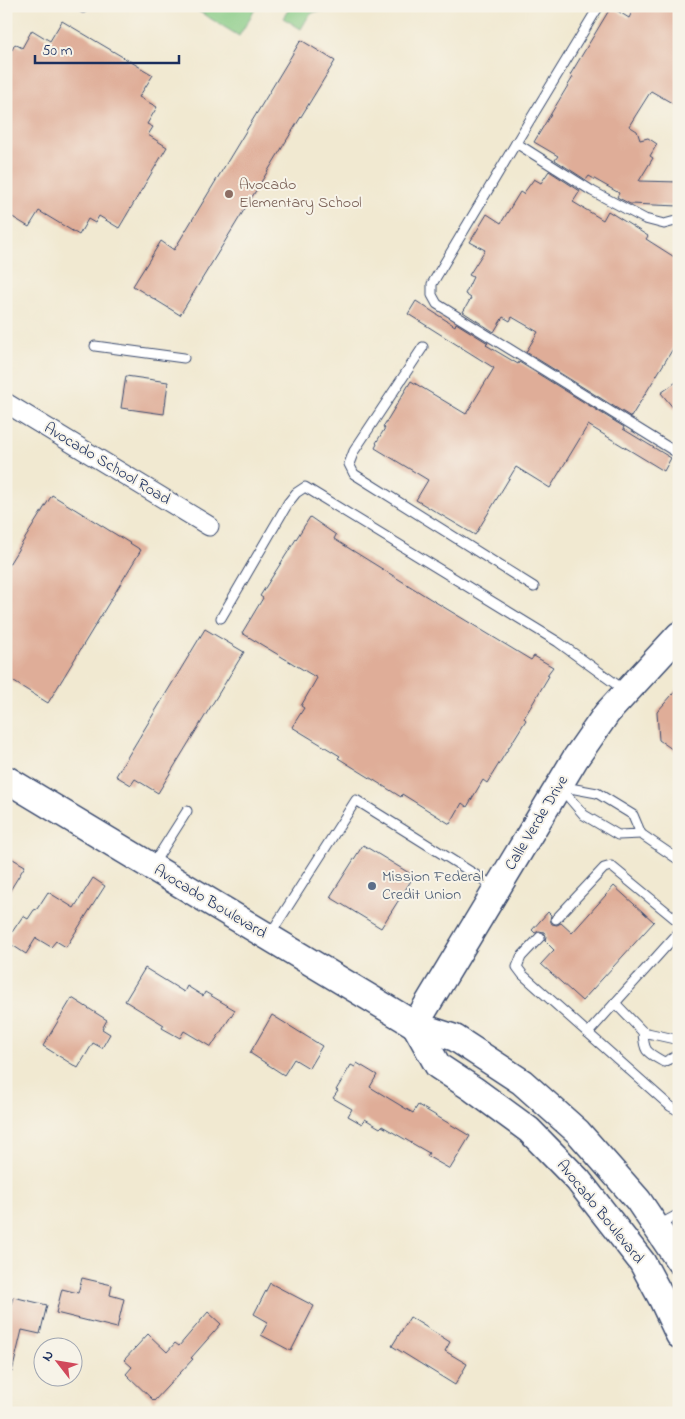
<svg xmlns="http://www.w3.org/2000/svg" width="685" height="1419" viewBox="0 0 685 1419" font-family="'Indie Flower',sans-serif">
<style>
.green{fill:#87cb85;stroke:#517d72}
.building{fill:#dfad98}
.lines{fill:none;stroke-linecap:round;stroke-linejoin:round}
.lane-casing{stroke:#3b4b6f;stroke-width:11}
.street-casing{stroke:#3b4b6f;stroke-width:21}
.secondary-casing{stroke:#3b4b6f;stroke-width:29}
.lane{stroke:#fff;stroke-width:9}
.street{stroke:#fff;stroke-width:19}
.secondary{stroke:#fff;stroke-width:26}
.education-dot{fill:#8d6e63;stroke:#f7f3e8;stroke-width:2}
.service-dot{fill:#5c6f8a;stroke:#f7f3e8;stroke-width:2}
.labels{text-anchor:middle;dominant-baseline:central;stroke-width:4;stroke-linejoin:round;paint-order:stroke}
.education-label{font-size:16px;fill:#785e54;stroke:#f7f3e8;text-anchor:start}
.street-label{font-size:16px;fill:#1b2f5e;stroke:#f7f3e8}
.service-label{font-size:16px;fill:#4e5e75;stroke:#f7f3e8;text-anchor:start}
</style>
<rect width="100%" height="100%" fill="#f7f3e8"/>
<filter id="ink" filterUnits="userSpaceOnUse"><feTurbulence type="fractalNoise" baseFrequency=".02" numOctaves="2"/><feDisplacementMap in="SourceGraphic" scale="10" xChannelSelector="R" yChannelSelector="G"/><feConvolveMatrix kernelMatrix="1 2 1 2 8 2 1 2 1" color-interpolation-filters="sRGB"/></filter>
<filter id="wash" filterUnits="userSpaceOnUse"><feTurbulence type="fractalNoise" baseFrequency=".0096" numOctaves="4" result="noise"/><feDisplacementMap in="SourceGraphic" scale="20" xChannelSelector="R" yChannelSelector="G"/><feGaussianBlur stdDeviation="1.12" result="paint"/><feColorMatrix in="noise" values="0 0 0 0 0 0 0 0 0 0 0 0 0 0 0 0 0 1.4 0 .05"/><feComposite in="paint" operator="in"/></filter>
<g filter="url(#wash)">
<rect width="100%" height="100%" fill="#f1e9d1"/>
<g class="green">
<polygon points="190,6 257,6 239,36"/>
<path d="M287 6H327L324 11C309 10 308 18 301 29L283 18 289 9Z"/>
</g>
<g id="blocks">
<g class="building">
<polygon points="635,6 679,6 679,107 651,91 629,126 637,131 640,140 648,138 657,144 650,156 653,158 639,181 679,182 679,206 630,204 617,197 619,193 589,176 586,180 555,160 558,156 534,142 573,77 570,75 611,7 629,18"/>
<polygon points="62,21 153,75 139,97 157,107 147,124 153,127 148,135 167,147 119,228 99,216 95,223 88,219 79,235 39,211 29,227 6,213 6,46 12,50 15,44 22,48 32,30 50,41"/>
<polygon points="301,40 335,61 180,315 133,286 161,241 174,250"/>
<polygon points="549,171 580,191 573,202 603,220 608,211 648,236 646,239 679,260 679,339 631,417 526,352 538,332 512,317 510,321 503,317 494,332 463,312 471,298 465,294 473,277 469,275 485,250 470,242 487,214 501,223 520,192 523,194 534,179 541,183"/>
<polygon points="416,301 455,326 456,323 488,343 486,345 518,364 519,362 624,427 623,429 671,458 664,471 588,425 550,488 516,467 475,535 416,500 428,480 375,448 377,444 376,443 385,428 383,427 411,381 466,414 494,368 408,314"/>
<polygon points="126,376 168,382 164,414 121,408"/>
<polygon points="679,380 679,415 661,393"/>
<polygon points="52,495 141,550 48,703 6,677 6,569"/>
<polygon points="310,517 336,535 334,539 437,603 531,660 534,656 553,667 547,675 549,676 524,718 526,720 487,783 483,780 467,807 462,803 450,824 402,794 401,797 338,758 340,756 292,727 304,708 301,706 317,678 242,633 263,598 260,596"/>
<polygon points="205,629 244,652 158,793 135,779 131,785 116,776"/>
<polygon points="679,687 679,754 659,740 657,712"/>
<polygon points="363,845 414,876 381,928 330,897"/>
<polygon points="6,855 25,866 6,897"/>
<polygon points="93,878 105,886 66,947 56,941 51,947 36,938 26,954 6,941 23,916 28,919 34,910 37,909 48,892 74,908"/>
<polygon points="614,886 654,922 582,1001 541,964 554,950 545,941 546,936 544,932 539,931 535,933 532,930 548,912 551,915 550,920 552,924 557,925 561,923 572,933"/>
<polygon points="145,968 184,992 187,986 203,996 205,992 235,1010 211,1047 184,1031 180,1038 162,1028 164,1025 125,1001"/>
<polygon points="72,998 107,1020 102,1029 110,1034 102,1048 93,1043 78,1068 43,1046"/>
<polygon points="272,1015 322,1046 309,1068 294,1059 284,1075 250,1053"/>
<polygon points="357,1063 377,1075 370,1087 413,1113 418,1105 470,1136 450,1169 427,1156 429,1153 382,1126 380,1128 365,1119 362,1124 348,1116 352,1109 333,1098 338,1091 336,1090 351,1065 355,1067"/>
<polygon points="82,1278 112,1285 110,1295 124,1299 117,1328 56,1313 62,1289 78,1293"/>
<polygon points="270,1283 314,1306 291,1351 261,1335 268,1322 254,1314"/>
<polygon points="13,1297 47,1305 40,1334 22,1330 12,1372 6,1371 6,1307 10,1308"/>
<polygon points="208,1312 221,1324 191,1358 193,1359 154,1401 126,1374 132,1367 124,1360 148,1334 167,1352 175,1343 179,1346"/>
<polygon points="410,1317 450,1342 445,1351 467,1364 455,1385 392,1346"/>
</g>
</g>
</g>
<g filter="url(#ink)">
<use href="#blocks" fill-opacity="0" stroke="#3b4b6f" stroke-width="1"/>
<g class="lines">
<defs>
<g id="lane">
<polyline points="80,6 83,8"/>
<polyline points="516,143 599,6"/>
<polyline points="679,220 664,224 645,219 592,191 516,143 432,284 432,295 437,304 679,454"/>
<polyline points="95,346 184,358"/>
<polyline points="423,347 354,451 349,464 354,474 534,587"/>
<polyline points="221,618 288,503 296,493 305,487 558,642 624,690"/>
<polygon points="559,786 597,793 633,815 641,834 618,835 584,815"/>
<polyline points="641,834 679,860"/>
<polyline points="152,866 187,811"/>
<polyline points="556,919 604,868 611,866 679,922"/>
<polyline points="679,932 588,1033 670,1106 679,1111"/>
<polyline points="269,936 356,800 495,887"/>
<polyline points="540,937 521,957 517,967 523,975 588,1033"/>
<path d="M615 1003 643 1032C644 1052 646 1052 664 1062L675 1057 679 1054"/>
<polyline points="643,1032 679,1040"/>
<polyline points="657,1226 679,1214"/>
</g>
<polyline id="street" points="6,403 209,526"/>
<g id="secondary">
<polyline points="6,779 415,1025 455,1038 522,1082 578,1132 638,1200 679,1261"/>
<polyline points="415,1025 575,759 607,713 679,635"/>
<polyline points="415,1025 438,1066 473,1089 529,1130 578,1180 642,1262 662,1299 679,1335"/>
</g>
</defs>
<use href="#lane" class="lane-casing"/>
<use href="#street" class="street-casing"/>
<use href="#secondary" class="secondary-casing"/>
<use href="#lane" class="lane"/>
<use href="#street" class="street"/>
<use href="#secondary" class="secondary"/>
</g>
</g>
<circle class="education-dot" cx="229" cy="194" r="5"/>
<circle class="service-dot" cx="372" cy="886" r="5"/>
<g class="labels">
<g class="education-label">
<text x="239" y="185">Avocado<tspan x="239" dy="18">Elementary School</tspan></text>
</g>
<g class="street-label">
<text transform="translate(107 464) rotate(31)">Avocado School Road</text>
<text transform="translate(537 823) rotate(-59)">Calle Verde Drive</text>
<text transform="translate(210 902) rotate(31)">Avocado Boulevard</text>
<text transform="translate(600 1212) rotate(51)">Avocado Boulevard</text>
</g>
<g class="service-label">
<text x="382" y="877">Mission Federal<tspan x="382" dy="18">Credit Union</tspan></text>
</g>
</g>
<rect width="685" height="1419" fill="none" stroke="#f7f3e8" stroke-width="25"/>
<g transform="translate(58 1362) rotate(301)"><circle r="24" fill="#f7f3e8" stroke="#9fa5b1"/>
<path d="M0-4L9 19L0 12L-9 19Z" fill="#d1495b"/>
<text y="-8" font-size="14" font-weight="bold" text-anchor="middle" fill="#1b2f5e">N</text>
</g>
<path d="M35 55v8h144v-8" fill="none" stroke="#1b2f5e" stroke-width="2.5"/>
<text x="42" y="55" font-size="15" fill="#1b2f5e" stroke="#f7f3e8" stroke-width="4" paint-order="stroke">50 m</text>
</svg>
